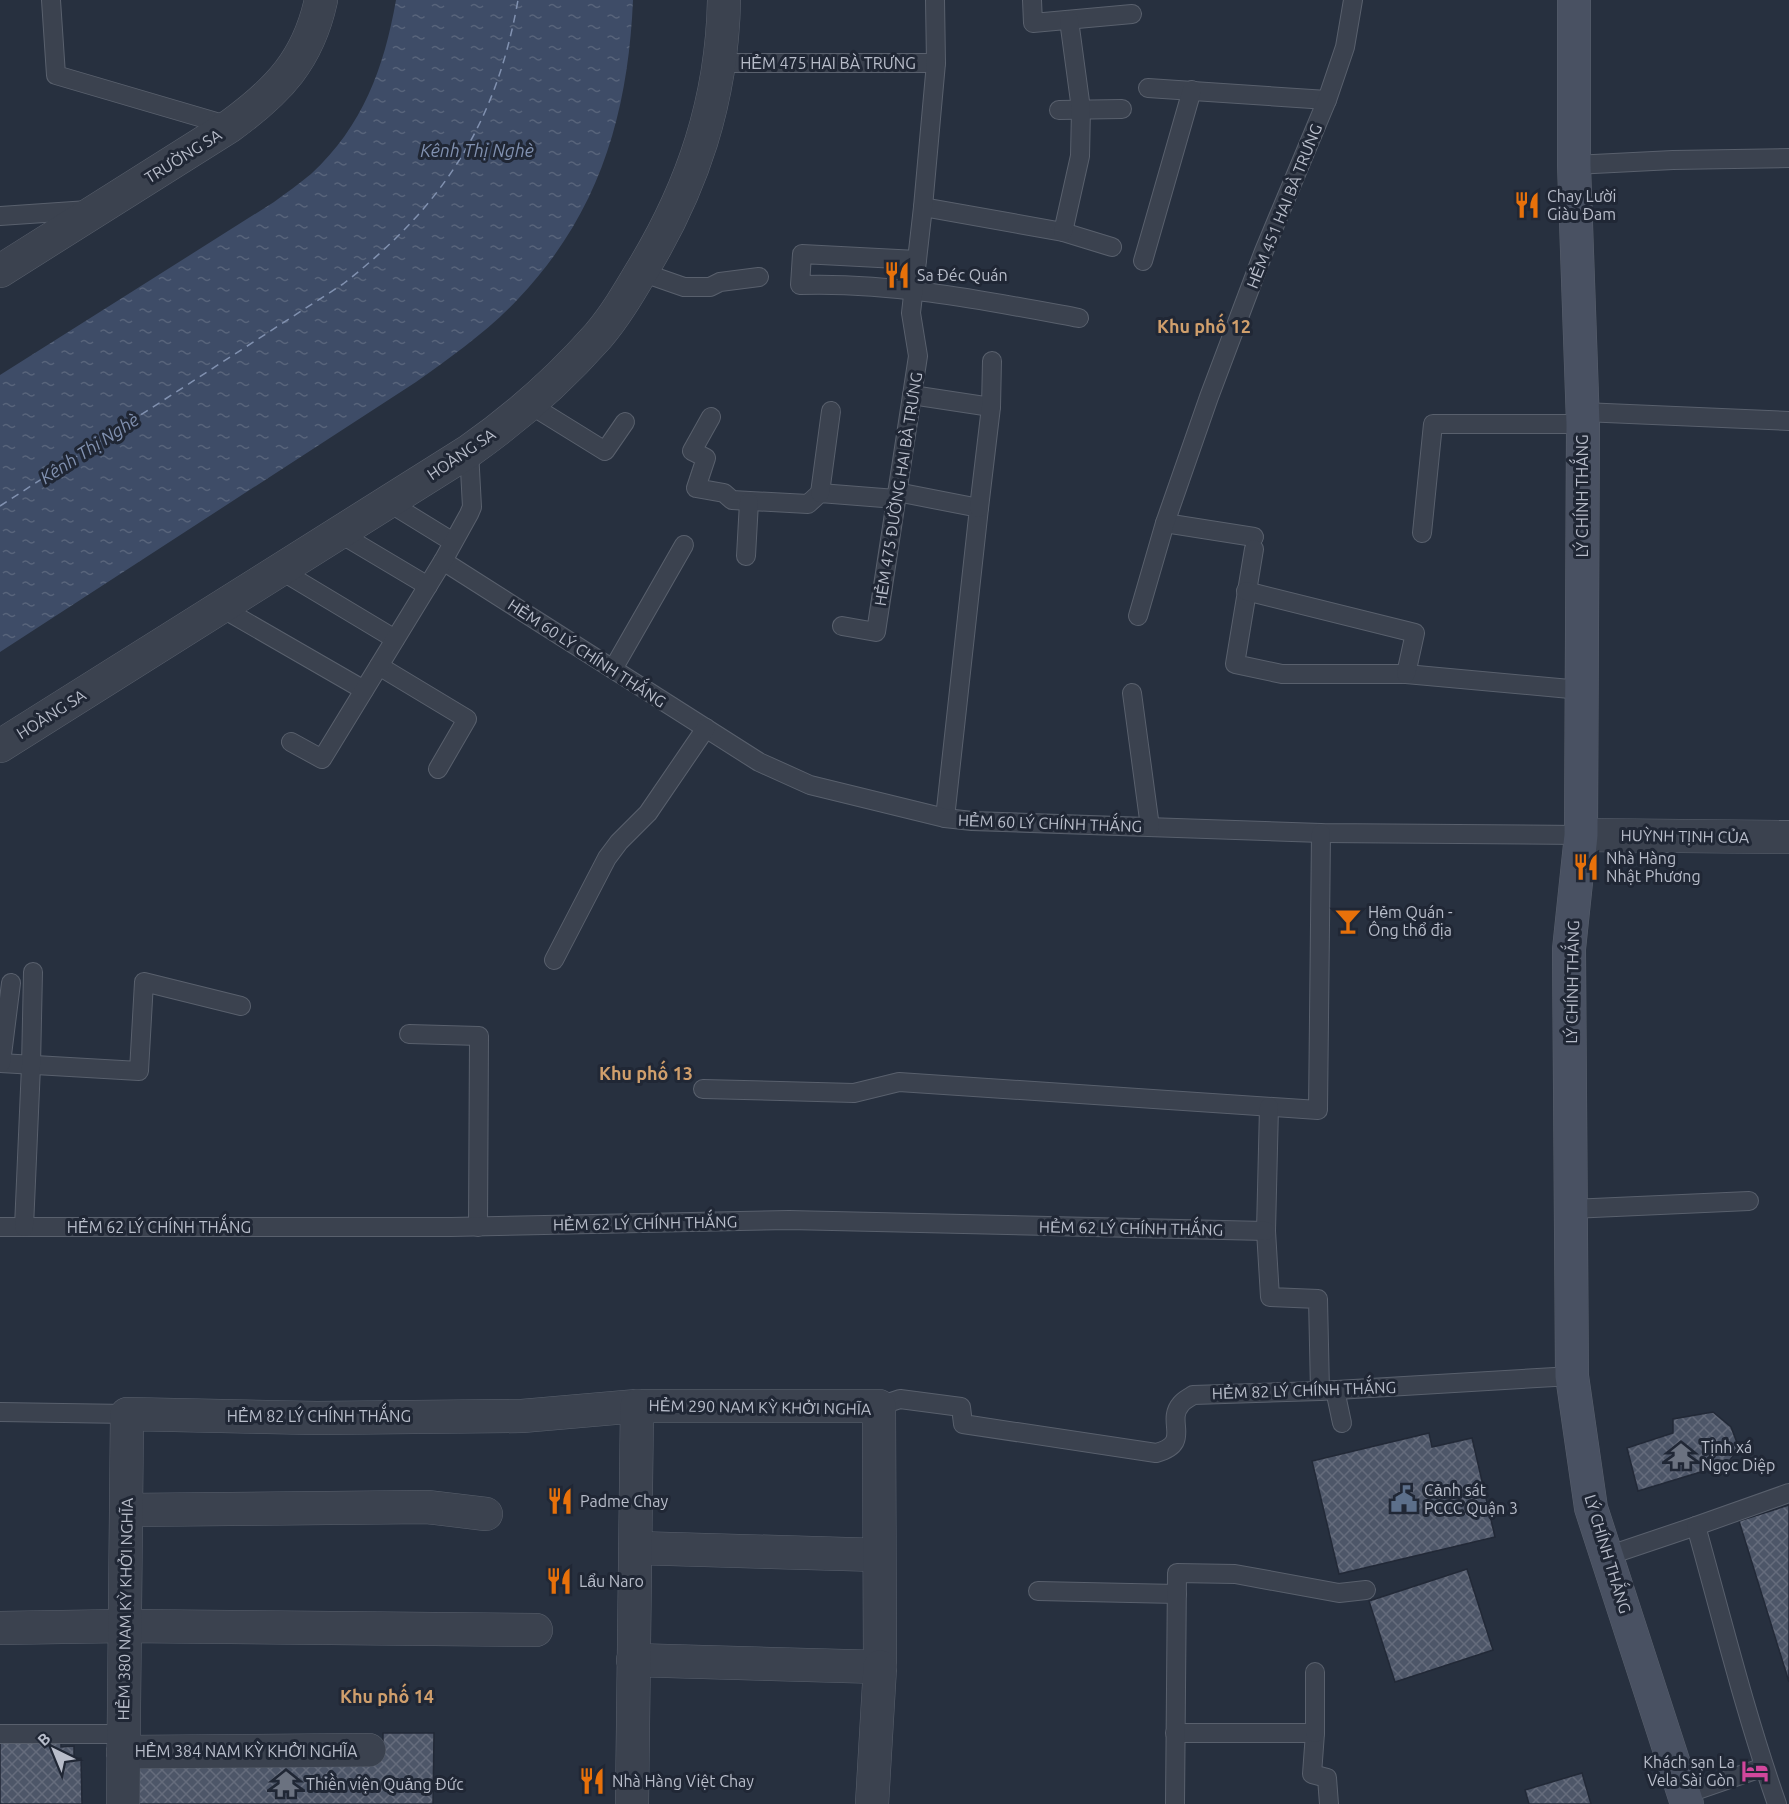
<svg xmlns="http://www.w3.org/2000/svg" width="1789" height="1804" viewBox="0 0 1789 1804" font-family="Ubuntu,sans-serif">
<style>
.water{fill:url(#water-ripples)}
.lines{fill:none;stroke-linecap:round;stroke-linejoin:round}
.ferry{stroke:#8191b0;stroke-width:1.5;stroke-dasharray:8 6;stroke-linecap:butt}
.building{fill:url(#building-cross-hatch);stroke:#222937;stroke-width:1.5}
.service-casing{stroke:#59606d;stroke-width:20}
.minor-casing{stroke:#59606d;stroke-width:34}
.tertiary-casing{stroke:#59606d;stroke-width:34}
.secondary-casing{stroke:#59606d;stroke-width:34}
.service{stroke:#3b424f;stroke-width:18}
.minor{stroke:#3b424f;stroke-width:33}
.tertiary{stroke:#3b424f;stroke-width:33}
.secondary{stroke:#495162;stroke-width:33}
.labels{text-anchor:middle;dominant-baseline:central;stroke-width:6;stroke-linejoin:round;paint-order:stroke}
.street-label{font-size:16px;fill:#b8bdca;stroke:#202735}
.poi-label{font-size:16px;fill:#b8bdca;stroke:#202735;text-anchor:start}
.water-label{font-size:18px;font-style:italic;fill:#8191b0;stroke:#202735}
.neighbourhood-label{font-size:18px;font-weight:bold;fill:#d09f6c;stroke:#202735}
</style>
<defs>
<pattern id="water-ripples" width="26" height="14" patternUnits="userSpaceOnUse" patternTransform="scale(1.5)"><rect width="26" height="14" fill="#3e4c67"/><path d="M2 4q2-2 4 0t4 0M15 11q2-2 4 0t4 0" fill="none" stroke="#58647b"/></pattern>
<pattern id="building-cross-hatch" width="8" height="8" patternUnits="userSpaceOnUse" patternTransform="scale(1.5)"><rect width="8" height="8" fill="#4d5668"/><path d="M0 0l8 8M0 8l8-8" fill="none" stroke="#656c7c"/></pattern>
</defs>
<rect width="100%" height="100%" fill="#27303f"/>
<path class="water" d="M396 0H633C628 115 599 214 518 299 488 331 451 357 416 382L0 652V375L274 202C286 193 299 184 311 174 363 126 384 68 396 0Z"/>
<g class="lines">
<path class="ferry" d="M0 506 343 284C442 207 496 125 518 0"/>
</g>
<g class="building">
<polygon points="1713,1412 1731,1427 1739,1448 1727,1464 1638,1491 1627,1448 1673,1433 1673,1419"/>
<polygon points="1429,1433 1432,1447 1472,1438 1495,1537 1339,1574 1312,1461"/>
<polygon points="1789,1505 1789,1682 1739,1521"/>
<polygon points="1467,1569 1493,1650 1395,1682 1369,1601"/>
<polygon points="383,1733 434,1733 433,1804 139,1804 139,1763 383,1755"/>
<polygon points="61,1738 61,1747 74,1746 74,1759 81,1758 82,1804 0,1804 0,1741"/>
<polygon points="1582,1773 1591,1804 1529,1804 1525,1790"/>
</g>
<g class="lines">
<defs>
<g id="service">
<polyline points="51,0 56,75 230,126"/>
<polyline points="1032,0 1033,23 1132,14"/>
<polyline points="720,63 936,63"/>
<polyline points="1148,88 1327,100"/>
<polyline points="1059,110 1122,109"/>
<polyline points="1574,165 1673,160 1789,158"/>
<polyline points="923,207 1063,232 1112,247"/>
<polyline points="0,216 88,210"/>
<polyline points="1063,232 1080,156 1081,109 1069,20"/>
<path d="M917 260 802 254 800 285C893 282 987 301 1079 318"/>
<polyline points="1143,261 1192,90"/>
<polyline points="641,272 684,287 710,287 720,282 759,277"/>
<polyline points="912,395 991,407"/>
<polyline points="529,404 605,451 625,422"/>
<polyline points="1583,412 1789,421"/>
<polyline points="711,417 692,451 706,458 696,488 724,493 732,500 808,504 820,493 896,499"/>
<polyline points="897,492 979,508 945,818"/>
<polyline points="820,493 831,411"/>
<polyline points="388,502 453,542"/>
<polyline points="979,508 991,407 992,361"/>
<polyline points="1165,523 1254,537"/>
<polyline points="339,533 428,586"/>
<polyline points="1422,533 1433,424 1583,424"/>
<polyline points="1254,549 1235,664 1282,674 1406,674 1581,690"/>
<polyline points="746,556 749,502"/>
<polyline points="443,561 759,762 810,785 945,818 972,821 1321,833 1581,835"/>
<polyline points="280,570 395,639"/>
<polyline points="1246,591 1415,633 1406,674"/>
<polyline points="220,607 364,690"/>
<polyline points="1138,616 1165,523 1209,397 1264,251 1327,100 1345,47 1353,0"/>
<polyline points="842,626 876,632 918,356 911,313 923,207 936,63 935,0"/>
<polyline points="379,666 467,719 438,769"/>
<polyline points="613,669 684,545"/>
<polyline points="1132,693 1150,827"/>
<polyline points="291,742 322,759 443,561 469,514 472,507 469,451"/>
<polyline points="554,960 607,858 619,842 648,813 706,728"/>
<polyline points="409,1034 479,1036 478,1227"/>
<polyline points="0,1063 139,1071 144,982 241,1006"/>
<polyline points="1,1063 11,983"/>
<polyline points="703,1089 854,1093 899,1082 1318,1110 1321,833"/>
<polyline points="1269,1107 1266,1231 1270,1297 1318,1299 1320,1391"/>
<polyline points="1571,1209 1749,1201"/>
<polyline points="0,1227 451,1227 789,1220 1266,1231"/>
<polyline points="24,1227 31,1066 33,972"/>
<polyline points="1335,1390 1342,1423"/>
<path d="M879 1406 900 1399 961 1407 963 1424 1156 1453C1193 1443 1165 1422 1181 1404 1184 1400 1189 1398 1193 1395L1320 1391 1572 1376"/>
<polyline points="0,1412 127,1414"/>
<polyline points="1607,1556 1696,1526"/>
<polyline points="1038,1591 1177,1594"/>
<polyline points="1175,1733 1315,1733 1312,1774 1327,1778 1329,1804"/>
<polyline points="1315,1733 1315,1672"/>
<polyline points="0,1734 123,1734"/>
<polyline points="1683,1795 1764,1767"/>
<polyline points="1175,1804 1177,1573 1235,1574 1339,1593 1366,1590"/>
<path d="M1777 1804C1745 1713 1722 1619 1696 1526L1789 1493"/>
</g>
<g id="minor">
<polyline points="1581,835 1789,837"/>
<polyline points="127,1510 427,1507 486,1514"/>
<polyline points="636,1548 879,1555"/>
<polyline points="0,1628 124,1626 536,1630"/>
<polyline points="123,1752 369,1750"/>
<polyline points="123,1804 127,1414 317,1418 522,1416 637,1406 879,1406 880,1667 633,1660"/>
<polyline points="632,1804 637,1406"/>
<polyline points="872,1804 880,1667"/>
</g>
<g id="tertiary">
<path d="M0 271 230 126C278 91 308 60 321 0"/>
<path d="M0 746 469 451C516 418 560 379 598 336 615 316 628 294 641 272 693 187 722 100 724 0"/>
</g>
<polyline id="secondary" points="1574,0 1574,165 1583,424 1581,835 1569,949 1572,1376 1591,1508 1687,1804"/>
</defs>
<use href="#service" class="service-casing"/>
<use href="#minor" class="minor-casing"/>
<use href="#tertiary" class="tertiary-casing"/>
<use href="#secondary" class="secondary-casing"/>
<use href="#service" class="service"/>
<use href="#minor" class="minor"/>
<use href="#tertiary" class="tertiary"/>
<use href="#secondary" class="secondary"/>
</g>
<defs>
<symbol id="restaurant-bare" viewBox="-9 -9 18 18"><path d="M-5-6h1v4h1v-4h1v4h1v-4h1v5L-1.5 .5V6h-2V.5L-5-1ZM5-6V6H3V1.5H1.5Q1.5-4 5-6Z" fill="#e8710a" stroke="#202735" stroke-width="2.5" paint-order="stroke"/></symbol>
<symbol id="bar-bare" viewBox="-9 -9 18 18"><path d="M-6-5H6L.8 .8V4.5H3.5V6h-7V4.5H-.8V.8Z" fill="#e8710a" stroke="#202735" stroke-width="2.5" paint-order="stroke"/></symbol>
<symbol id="temple-bare" viewBox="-9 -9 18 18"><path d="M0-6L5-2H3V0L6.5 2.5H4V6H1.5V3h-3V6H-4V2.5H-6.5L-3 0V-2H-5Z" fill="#6b7280" stroke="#202735" stroke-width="2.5" paint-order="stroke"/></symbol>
<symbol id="civic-bare" viewBox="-9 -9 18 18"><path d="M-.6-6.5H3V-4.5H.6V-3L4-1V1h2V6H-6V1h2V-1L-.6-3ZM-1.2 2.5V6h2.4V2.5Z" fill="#5c6f8a" stroke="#202735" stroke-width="2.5" paint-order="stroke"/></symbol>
<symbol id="hotel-bare" viewBox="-9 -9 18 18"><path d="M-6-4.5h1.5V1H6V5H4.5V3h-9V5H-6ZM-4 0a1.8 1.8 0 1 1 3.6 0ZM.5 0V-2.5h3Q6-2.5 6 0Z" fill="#d1479c" stroke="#202735" stroke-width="2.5" paint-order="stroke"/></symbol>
</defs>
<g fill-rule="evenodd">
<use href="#restaurant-bare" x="1508" y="186" width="38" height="38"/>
<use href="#restaurant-bare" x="878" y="256" width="38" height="38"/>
<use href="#restaurant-bare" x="1567" y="848" width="38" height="38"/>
<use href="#bar-bare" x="1329" y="902" width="38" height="38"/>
<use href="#temple-bare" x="1662" y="1437" width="38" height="38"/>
<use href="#civic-bare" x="1385" y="1480" width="38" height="38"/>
<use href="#restaurant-bare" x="541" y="1482" width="38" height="38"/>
<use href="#restaurant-bare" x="540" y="1562" width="38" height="38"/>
<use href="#hotel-bare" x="1736" y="1752" width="38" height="38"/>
<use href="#restaurant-bare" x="573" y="1762" width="38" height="38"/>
<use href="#temple-bare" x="267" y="1765" width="38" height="38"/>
</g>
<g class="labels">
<g class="street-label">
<text x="828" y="63">HẺM 475 HAI BÀ TRƯNG</text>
<text transform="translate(183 156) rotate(-32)">TRƯỜNG SA</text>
<text transform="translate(1284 206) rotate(-68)">HẺM 451 HAI BÀ TRƯNG</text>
<text transform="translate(461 454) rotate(-34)">HOÀNG SA</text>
<text transform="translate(898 489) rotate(-81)">HẺM 475 ĐƯỜNG HAI BÀ TRƯNG</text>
<text transform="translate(1582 496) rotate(-90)">LÝ CHÍNH THẮNG</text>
<text transform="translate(587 653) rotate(33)">HẺM 60 LÝ CHÍNH THẮNG</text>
<text transform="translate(51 714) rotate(-32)">HOÀNG SA</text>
<text transform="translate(1050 823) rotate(2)">HẺM 60 LÝ CHÍNH THẮNG</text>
<text transform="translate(1685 836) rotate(1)">HUỲNH TỊNH CỦA</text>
<text transform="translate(1572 982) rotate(-89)">LÝ CHÍNH THẮNG</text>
<text transform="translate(645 1223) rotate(-1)">HẺM 62 LÝ CHÍNH THẮNG</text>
<text x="159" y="1227">HẺM 62 LÝ CHÍNH THẮNG</text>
<text transform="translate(1131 1228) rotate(1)">HẺM 62 LÝ CHÍNH THẮNG</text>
<text transform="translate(1304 1390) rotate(-2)">HẺM 82 LÝ CHÍNH THẮNG</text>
<text transform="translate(760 1407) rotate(1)">HẺM 290 NAM KỲ KHỞI NGHĨA</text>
<text x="319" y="1416">HẺM 82 LÝ CHÍNH THẮNG</text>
<text transform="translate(1608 1554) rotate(73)">LÝ CHÍNH THẮNG</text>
<text transform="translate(125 1609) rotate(-89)">HẺM 380 NAM KỲ KHỞI NGHĨA</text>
<text x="246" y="1751">HẺM 384 NAM KỲ KHỞI NGHĨA</text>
</g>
<g class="poi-label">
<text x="1547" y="196">Chay Lười<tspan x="1547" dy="18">Giàu Đam</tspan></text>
<text x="917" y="275">Sa Đéc Quán</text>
<text x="1606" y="858">Nhà Hàng<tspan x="1606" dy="18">Nhật Phương</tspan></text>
<text x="1368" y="912">Hẻm Quán -<tspan x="1368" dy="18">Ông thổ địa</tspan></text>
<text x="1701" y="1447">Tịnh xá<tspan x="1701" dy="18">Ngọc Diệp</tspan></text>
<text x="1424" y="1490">Cảnh sát<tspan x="1424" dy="18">PCCC Quận 3</tspan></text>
<text x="580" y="1501">Padme Chay</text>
<text x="579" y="1581">Lẩu Naro</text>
<text x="1735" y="1762" text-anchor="end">Khách sạn La<tspan x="1735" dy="18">Vela Sài Gòn</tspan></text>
<text x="612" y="1781">Nhà Hàng Việt Chay</text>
<text x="306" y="1784">Thiền viện Quảng Đức</text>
</g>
<g class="water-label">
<text x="477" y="150">Kênh Thị Nghè</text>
<text transform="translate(89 448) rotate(-33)">Kênh Thị Nghè</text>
</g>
<g class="neighbourhood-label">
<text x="1204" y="326">Khu phố 12</text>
<text x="646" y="1073">Khu phố 13</text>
<text x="387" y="1696">Khu phố 14</text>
</g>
</g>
<g transform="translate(54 1750) rotate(317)" stroke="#202735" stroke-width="4.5" paint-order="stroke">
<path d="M0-4.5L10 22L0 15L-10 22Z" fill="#b8bdca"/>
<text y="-9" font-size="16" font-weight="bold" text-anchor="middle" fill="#b8bdca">B</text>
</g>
</svg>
